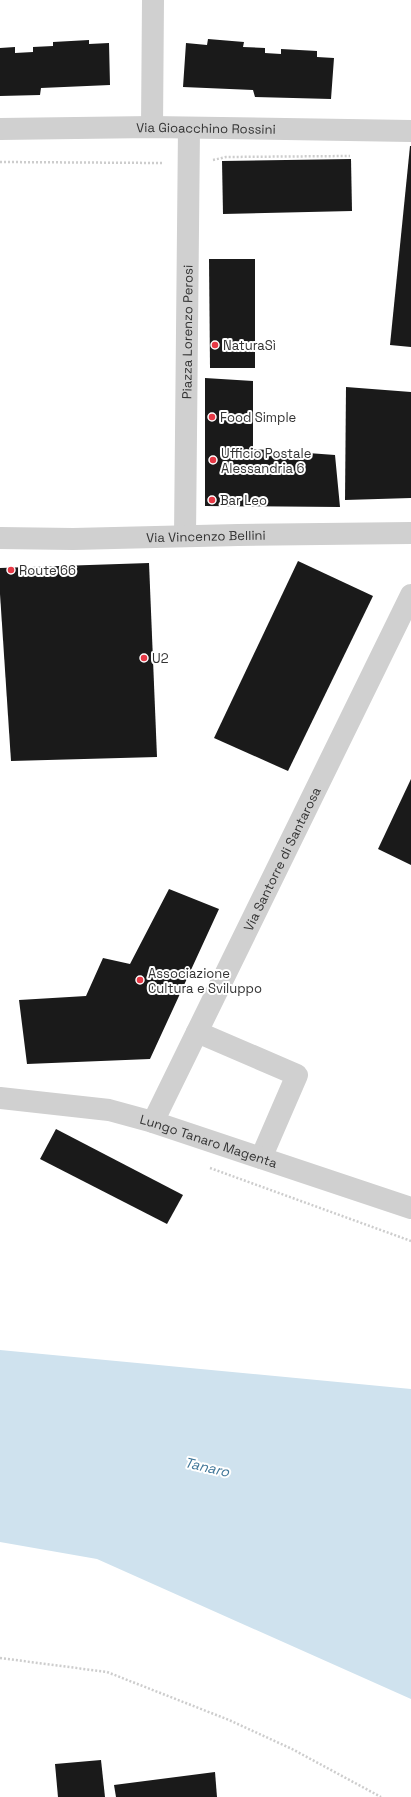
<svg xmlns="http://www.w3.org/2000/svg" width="411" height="1797" viewBox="0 0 411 1797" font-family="'Space Grotesk',sans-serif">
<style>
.water{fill:#cfe2ee}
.building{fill:#1a1a1a}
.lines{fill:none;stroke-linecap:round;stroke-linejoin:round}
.path{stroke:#cdcdcd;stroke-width:2.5;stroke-dasharray:2 2;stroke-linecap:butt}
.minor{stroke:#d0d0d0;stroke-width:22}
.poi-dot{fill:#e63946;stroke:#fff;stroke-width:1.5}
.labels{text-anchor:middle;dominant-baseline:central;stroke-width:4;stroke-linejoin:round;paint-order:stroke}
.street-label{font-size:13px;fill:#333;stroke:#fff}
.poi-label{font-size:13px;fill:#333;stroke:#fff;text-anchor:start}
.water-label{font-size:14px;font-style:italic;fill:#3f7597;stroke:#fff}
</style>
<rect width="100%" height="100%" fill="#fff"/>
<polygon class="water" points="0,1350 411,1389 411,1699 97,1559 0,1542"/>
<g class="building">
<polygon points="208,39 244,42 243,47 265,48 265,53 281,54 281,49 317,51 317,57 334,58 331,99 255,97 253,90 183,87 186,43 207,45"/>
<polygon points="89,40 89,44 109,43 110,85 41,88 40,95 0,96 0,48 15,47 15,53 33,52 33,47 53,46 53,42"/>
<polygon points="410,146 411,146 411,347 390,345"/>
<polygon points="351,159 352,211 223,214 222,161"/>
<polygon points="209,259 255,259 255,368 210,368"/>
<polygon points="205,378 253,381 253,449 335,455 340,507 205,506"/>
<polygon points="346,387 411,392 411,498 345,500"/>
<polygon points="298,561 373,596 288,771 214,738"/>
<polygon points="149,563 157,757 11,761 0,594 0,568"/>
<polygon points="411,779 411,865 378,849"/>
<polygon points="169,889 219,909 150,1059 27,1064 19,1000 86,996 103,958 130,964"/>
<polygon points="56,1129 183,1195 167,1224 40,1159"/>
<polygon points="101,1760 105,1797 58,1797 55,1764"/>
<polygon points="215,1772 217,1797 116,1797 114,1785"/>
</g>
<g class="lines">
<g class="path">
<polyline points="213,160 226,157 350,156"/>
<polyline points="0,162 162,163"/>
<polyline points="210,1168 411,1241"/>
<polyline points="0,1658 107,1672 229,1720 292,1749 381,1797"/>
</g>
<g class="minor">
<polyline points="152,127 153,0"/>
<path id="s1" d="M0 129 152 127 411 131"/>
<path id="s2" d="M185 536 189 128"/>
<path id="s3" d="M0 538 73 539 238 535 411 533"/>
<polyline points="197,1032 297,1075 261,1158"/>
<path id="s4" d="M0 1098 109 1110 153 1122 411 1208"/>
<path id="s5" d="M153 1122 411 595"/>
</g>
</g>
<g class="poi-dot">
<circle cx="215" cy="345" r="4"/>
<circle cx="212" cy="417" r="4"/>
<circle cx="213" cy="460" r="4"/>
<circle cx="212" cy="500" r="4"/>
<circle cx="11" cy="570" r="4"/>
<circle cx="144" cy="658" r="4"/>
<circle cx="140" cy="980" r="4"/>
</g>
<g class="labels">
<g class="street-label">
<text stroke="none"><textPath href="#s1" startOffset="206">Via Gioacchino Rossini</textPath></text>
<text stroke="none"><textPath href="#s2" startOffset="204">Piazza Lorenzo Perosi</textPath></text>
<text stroke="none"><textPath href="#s3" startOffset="206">Via Vincenzo Bellini</textPath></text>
<text stroke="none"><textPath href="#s5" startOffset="293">Via Santorre di Santarosa</textPath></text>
<text stroke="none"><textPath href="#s4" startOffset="214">Lungo Tanaro Magenta</textPath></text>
</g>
<g class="poi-label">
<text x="223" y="345">NaturaSì</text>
<text x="220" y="417">Food Simple</text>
<text x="221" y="453">Ufficio Postale<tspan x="221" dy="15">Alessandria 6</tspan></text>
<text x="220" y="500">Bar Leo</text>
<text x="19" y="570">Route 66</text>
<text x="152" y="658">U2</text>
<text x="148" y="973">Associazione<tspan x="148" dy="15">Cultura e Sviluppo</tspan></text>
</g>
<g class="water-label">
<text transform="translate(207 1467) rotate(13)">Tanaro</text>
</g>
</g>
</svg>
